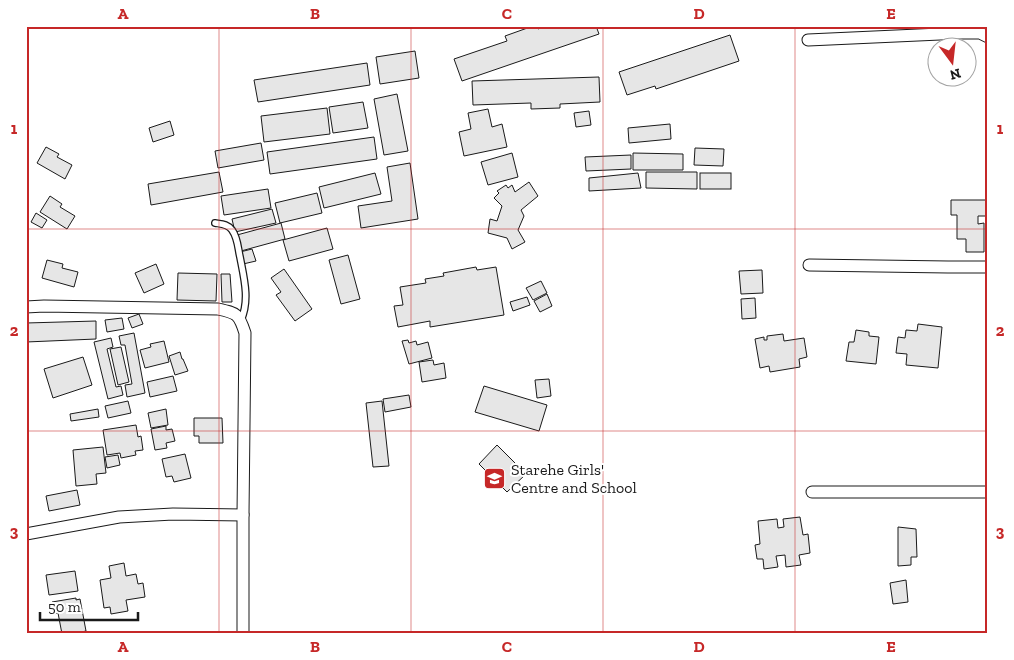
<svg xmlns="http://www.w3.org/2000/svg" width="1014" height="660" viewBox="0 0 1014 660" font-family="'Zilla Slab',serif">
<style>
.building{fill:#e6e6e6;stroke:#1a1a1a}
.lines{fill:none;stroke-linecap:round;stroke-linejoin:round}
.service-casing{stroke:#1a1a1a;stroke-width:8}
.minor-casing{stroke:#1a1a1a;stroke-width:13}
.service{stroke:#fff;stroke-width:5.5}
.minor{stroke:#fff;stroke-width:11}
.grid{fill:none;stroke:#c62828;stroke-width:1;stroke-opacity:0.55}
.labels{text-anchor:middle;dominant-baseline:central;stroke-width:4;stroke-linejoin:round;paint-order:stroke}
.poi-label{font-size:16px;fill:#1a1a1a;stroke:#fff;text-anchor:start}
.neatline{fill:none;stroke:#c62828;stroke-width:2}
.grid-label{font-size:16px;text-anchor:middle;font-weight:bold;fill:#c62828}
</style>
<rect width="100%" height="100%" fill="#fff"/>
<g class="building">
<polygon points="533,26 537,26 538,29 545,26 596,26 599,34 462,81 454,59 507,41 505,36"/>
<polygon points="730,35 739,61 656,89 655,86 627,95 619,72"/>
<polygon points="415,51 419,78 380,84 376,57"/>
<polygon points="367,63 370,85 258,102 254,80"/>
<polygon points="599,77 600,102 560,104 560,108 531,109 531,103 473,105 472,81"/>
<polygon points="397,94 408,151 384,155 374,99"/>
<polygon points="363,102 368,128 333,133 329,107"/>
<polygon points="327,108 330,134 264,142 261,116"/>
<polygon points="488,109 492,127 502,124 507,147 464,156 459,132 471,129 468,113"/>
<polygon points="589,111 591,125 576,127 574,113"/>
<polygon points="170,121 174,135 153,142 149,128"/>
<polygon points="670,124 671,139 629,143 628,128"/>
<polygon points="374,137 377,159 270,174 267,152"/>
<polygon points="261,143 264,160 218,168 215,151"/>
<polygon points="46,147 59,154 57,157 72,165 65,179 37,163"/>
<polygon points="695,148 724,149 723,166 694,165"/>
<polygon points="512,153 518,177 488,185 481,162"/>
<polygon points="633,153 683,154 683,170 633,170"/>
<polygon points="631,155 631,169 586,171 585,157"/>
<polygon points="410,163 418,219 361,228 358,206 392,201 387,167"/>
<polygon points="219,172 223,192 151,205 148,184"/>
<polygon points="646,172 697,172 697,189 646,188"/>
<polygon points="375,173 381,194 324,208 319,187"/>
<polygon points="638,173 641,188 589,191 589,178"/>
<rect x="700" y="173" width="31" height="16"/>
<polygon points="529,182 538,196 521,210 524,216 518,230 525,242 512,249 507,238 488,233 490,219 497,221 502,206 494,198 499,193 497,191 506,185 508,188 512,185 515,192"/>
<polygon points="268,189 271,208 224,215 221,196"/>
<polygon points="317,193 322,213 280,223 275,203"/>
<polygon points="50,196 62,204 60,207 75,216 67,229 40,212"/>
<polygon points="951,200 988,200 988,216 978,216 978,224 984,223 984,252 966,252 966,239 957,239 957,215 951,215"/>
<polygon points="272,209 276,223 235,232 232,219"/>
<polygon points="36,213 47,220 42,228 31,222"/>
<polygon points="281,223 285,239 241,251 237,235"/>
<polygon points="327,228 333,249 289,261 283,240"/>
<polygon points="252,249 256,261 243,264 240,252"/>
<polygon points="348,255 360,299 341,304 329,260"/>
<polygon points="47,260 63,264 62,268 78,272 74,287 42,278"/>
<polygon points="156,264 164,284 144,293 135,273"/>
<polygon points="476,267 477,270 496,267 504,315 430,327 430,321 398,327 394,306 403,305 400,287 426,283 425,279 444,276 443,273"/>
<polygon points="284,269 312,309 295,321 276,295 281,292 271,278"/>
<polygon points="762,270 763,293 741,294 739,271"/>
<polygon points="178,273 217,274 216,301 177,300"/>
<polygon points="221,274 230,274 232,302 222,302"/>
<polygon points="541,281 547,293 533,300 526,288"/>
<polygon points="547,294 552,306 540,312 534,301"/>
<polygon points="527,297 530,305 513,311 510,302"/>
<polygon points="755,298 756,318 742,319 741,299"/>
<polygon points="139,314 143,324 132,328 128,318"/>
<polygon points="122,318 124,329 107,332 105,320"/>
<polygon points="96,321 96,339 26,342 26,323"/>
<polygon points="918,324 942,327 938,368 906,365 907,354 896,353 898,337 905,338 906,330 917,331"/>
<polygon points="856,330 869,332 869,336 879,337 876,364 846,361 849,342 854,342"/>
<polygon points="134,333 145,393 127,397 125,385 132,384 125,345 121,345 119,336"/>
<polygon points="783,334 784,341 804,338 807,357 799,359 800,367 770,372 769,366 760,368 755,339 764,337 764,340 767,340 767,336"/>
<polygon points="111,338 113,347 107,349 116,387 121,386 123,395 108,399 94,342"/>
<polygon points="408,340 409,343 416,341 417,345 428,342 432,358 409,364 402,341"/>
<polygon points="164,341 169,362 145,368 140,350 151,347 150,344"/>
<polygon points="121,347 129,382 118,385 110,349"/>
<polygon points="180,352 182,359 183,359 188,371 175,375 169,356"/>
<polygon points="83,357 92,385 53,398 44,369"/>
<polygon points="433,360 434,365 444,363 446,378 422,382 419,362"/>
<polygon points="173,376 177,391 150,397 147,382"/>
<polygon points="549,379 551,396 537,398 535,380"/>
<polygon points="484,386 547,405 539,431 475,412"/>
<polygon points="409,395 411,407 385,412 383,399"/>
<polygon points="128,401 131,413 108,418 105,406"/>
<polygon points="382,401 389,466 373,467 366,403"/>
<polygon points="98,409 99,417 71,421 70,414"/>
<polygon points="166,409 168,425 151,428 148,413"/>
<polygon points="194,418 222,418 223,443 199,443 199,436 194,436"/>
<polygon points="136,425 138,437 141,436 143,450 135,451 136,455 121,458 120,453 107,455 103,430"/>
<polygon points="166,426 166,430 172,429 175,441 166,443 167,448 155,450 151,429"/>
<polygon points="497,445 526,474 507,492 479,464"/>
<polygon points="103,447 106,473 96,474 97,484 76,486 73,450"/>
<polygon points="185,454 191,478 174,482 172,476 166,477 162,459"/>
<polygon points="118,455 120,465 107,468 105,457"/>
<polygon points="77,490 80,505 49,511 46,496"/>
<polygon points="800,517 803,535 808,534 810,553 799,555 801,565 786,567 785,555 776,556 778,567 764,569 763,559 757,559 755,545 760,544 758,521 777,519 778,528 784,527 783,519"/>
<polygon points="898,527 916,529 917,557 911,557 911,565 898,566"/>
<polygon points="124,563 126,576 136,574 138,584 143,583 145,597 126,600 128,611 111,614 110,607 104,608 100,580 111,578 109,566"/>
<polygon points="75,571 78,591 49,595 46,575"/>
<polygon points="906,580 908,602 893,604 890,583"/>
<polygon points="76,598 76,600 80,599 86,631 72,634 62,634 58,613 54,614 52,602"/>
</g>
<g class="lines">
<defs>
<path id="service" d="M215 223C221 224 228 224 232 230 238 238 238 249 240 257 244 278 250 300 241 320"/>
<g id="minor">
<polyline points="808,40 962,33 980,33 988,37"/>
<polyline points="809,265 948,267 988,267"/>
<path d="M26 307 44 306 218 309C237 313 239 314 245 333L243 515V634"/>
<polyline points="812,492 988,492"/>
<polyline points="26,534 119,517 173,514 243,515"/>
</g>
</defs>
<use href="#service" class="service-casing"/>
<use href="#minor" class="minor-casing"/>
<use href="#service" class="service"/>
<use href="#minor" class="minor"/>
</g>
<path class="grid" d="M219 26V634M411 26V634M603 26V634M795 26V634M26 229H988M26 431H988"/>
<defs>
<symbol id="school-square" viewBox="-11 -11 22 22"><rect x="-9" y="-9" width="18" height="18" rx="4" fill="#c62828" stroke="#fff"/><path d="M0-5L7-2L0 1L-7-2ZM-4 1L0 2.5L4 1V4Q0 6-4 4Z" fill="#fff"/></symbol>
</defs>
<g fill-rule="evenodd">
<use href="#school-square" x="482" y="466" width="25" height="25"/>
</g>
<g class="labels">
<g class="poi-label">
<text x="511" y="469">Starehe Girls'<tspan x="511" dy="18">Centre and School</tspan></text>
</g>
</g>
<rect width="1014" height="660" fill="none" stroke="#ffffff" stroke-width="55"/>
<g transform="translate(952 62) rotate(165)"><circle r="24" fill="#ffffff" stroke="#a3a3a3"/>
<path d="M0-4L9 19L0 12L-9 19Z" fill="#c62828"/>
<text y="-8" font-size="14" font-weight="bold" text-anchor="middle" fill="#1a1a1a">N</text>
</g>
<path d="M40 612v8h98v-8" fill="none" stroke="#1a1a1a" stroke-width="2.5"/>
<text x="48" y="612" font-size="15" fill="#1a1a1a" stroke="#ffffff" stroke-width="4" paint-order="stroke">50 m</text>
<rect x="28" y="28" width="958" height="604" class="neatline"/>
<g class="grid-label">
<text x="123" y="19">A</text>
<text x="315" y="19">B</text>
<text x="507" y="19">C</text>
<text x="699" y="19">D</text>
<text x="891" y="19">E</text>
<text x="14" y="134">1</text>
<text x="1000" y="134">1</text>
<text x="14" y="336">2</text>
<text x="1000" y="336">2</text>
<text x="14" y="537">3</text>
<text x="1000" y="537">3</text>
<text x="123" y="652">A</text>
<text x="315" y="652">B</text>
<text x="507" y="652">C</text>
<text x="699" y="652">D</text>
<text x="891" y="652">E</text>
</g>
</svg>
